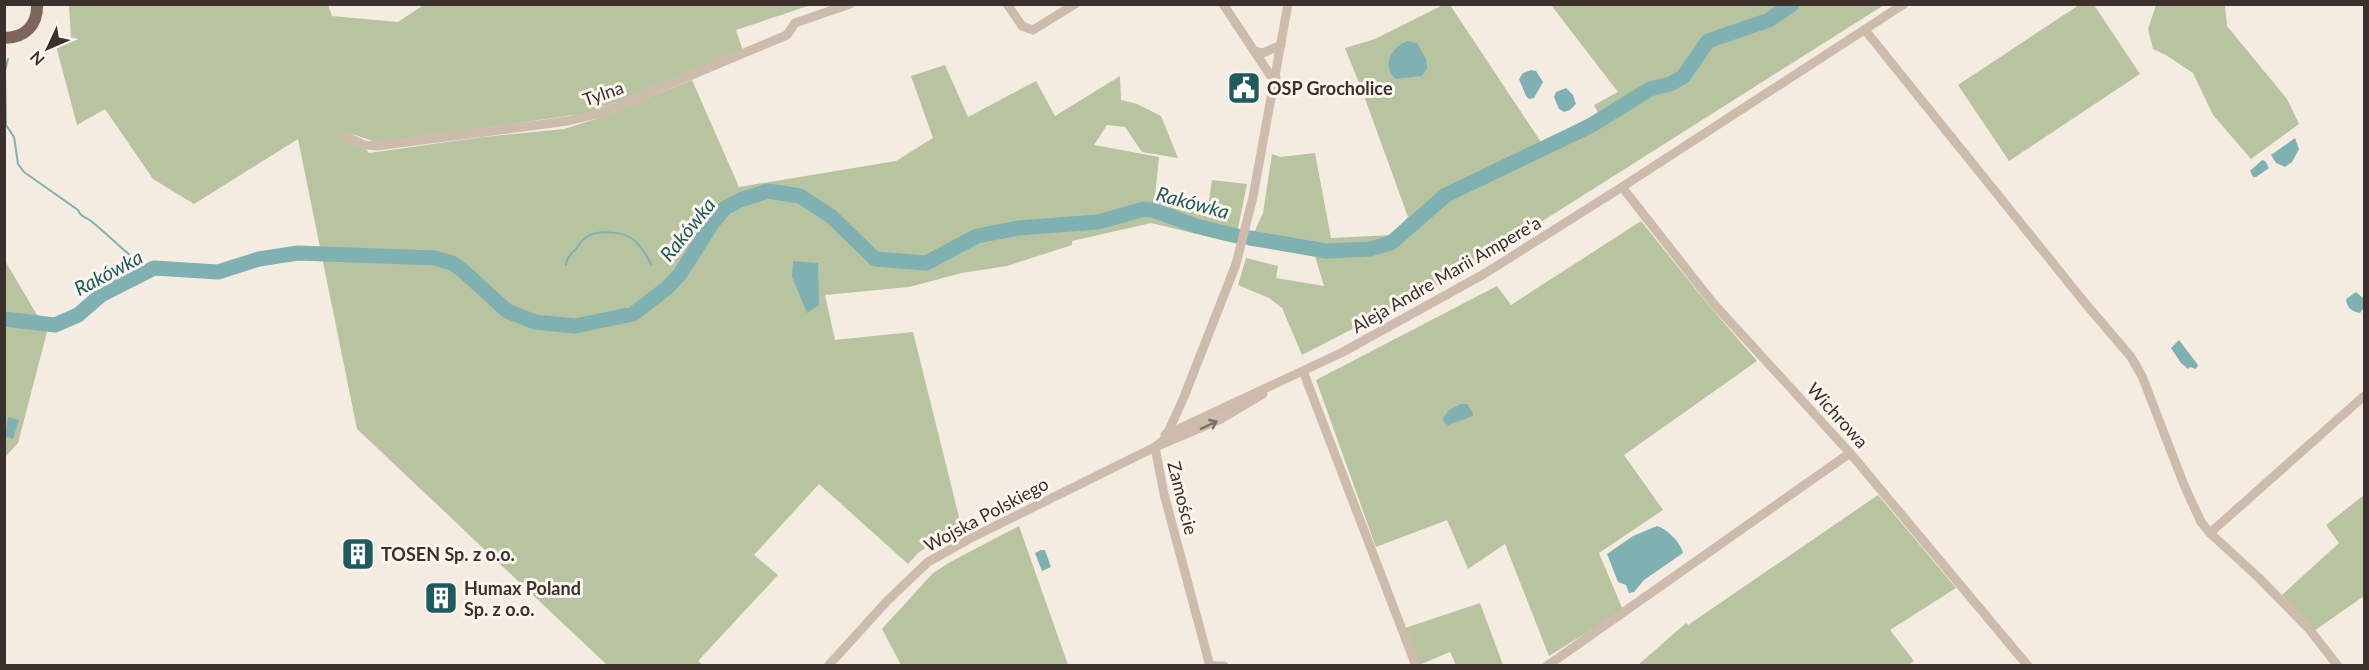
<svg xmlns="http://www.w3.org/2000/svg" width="2369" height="670" viewBox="0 0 2369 670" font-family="Lato,sans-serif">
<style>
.green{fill:#b8c4a0}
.water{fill:#7fb0b2}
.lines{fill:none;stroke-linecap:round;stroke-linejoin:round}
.stream{stroke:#7fb0b2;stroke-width:2}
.river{stroke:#7fb0b2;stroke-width:15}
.minor{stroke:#cdbbac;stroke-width:9}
.major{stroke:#7d675c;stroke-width:12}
.oneway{stroke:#7d6f65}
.labels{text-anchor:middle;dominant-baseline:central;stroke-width:6;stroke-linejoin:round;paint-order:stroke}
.poi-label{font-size:18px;font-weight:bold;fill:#3b302b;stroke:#fbf5ee;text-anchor:start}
.street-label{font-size:18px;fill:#3b302b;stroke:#fbf5ee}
.water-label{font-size:20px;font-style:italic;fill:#1f5a5e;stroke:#fbf5ee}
</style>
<rect width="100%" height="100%" fill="#f4ebe1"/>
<g class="green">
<polygon points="425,4 811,5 736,30 743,51 588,113 379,143 352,134 369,153 483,137 564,129 599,118 692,80 739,187 896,161 933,138 911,76 945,65 968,117 1036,81 1055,116 1120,76 1121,100 1137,104 1161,116 1178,158 1142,152 1125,127 1107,125 1094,145 1159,157 1155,196 1208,207 1212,180 1247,184 1235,243 1151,223 1072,241 1072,245 1007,266 962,273 909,287 825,295 835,340 913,332 961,525 918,553 908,564 819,484 754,555 778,575 698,661 703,665 607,665 357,429 298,139 194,204 153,179 105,109 77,125 56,46 71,40 69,5 328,5 332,16 398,22"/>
<polygon points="1443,5 1450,5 1541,142 1598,113 1594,105 1618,92 1551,5 1884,5 1457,275 1302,355 1282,308 1269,298 1238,285 1246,258 1278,266 1276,278 1324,286 1311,243 1254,233 1263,213 1272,154 1280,157 1315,153 1331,238 1391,235 1408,217 1363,93 1345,48 1375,39"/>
<polygon points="2079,5 2094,5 2140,74 2009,161 1958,85"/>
<polygon points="2156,5 2225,5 2227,26 2287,99 2299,124 2251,159 2213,115 2193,73 2166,55 2153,49 2148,29"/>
<polygon points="1641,221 1706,302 1757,361 1624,455 1663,510 1599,553 1623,610 1549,656 1505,544 1468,569 1447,520 1376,547 1316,380 1497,286 1511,305"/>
<polygon points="4,259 47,332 18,443 6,456"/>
<polygon points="1878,495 1956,588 1890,630 1914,661 1908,665 1638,665 1686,623 1688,625"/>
<polygon points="2364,495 2364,596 2314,631 2282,595 2339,543 2326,525"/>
<polygon points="1019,526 1068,665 901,665 882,629 933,573 952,561"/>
<polygon points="1480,603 1503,665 1456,665 1450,652 1419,665 1405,628"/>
</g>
<g class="water">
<path d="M1407 41 1417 43 1426 59 1427 69 1422 76 1396 79C1381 66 1391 48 1407 41Z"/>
<polygon points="1531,70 1536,71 1543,82 1534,98 1529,99 1526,96 1519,79 1523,73"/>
<polygon points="1566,88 1573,95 1576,104 1570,110 1564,112 1559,109 1554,97 1556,92"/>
<polygon points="2295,138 2299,149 2292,162 2285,167 2276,163 2271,155"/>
<polygon points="2262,160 2265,161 2269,168 2256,177 2253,177 2250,171"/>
<polygon points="793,261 818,263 819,305 807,313 792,277"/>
<path d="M2356 292 2363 298 2364 307 2360 313C2351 311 2347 308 2346 299Z"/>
<polygon points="2179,340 2198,365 2196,369 2190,367 2188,369 2181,363 2171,348"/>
<polygon points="1461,404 1467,404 1473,413 1473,416 1448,425 1444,423 1443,418 1449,410"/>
<polygon points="8,417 19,420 13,439 5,436"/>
<path d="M1657 526C1667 529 1681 543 1683 553L1644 580 1634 592 1629 593 1626 585 1618 582 1607 554 1633 536Z"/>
<polygon points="1041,550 1045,550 1051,567 1042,571 1035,553"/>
</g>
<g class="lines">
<g class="stream">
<path d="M8 59 5 71 6 125 14 137 18 164 24 172 78 210C80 217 86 217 91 221 111 237 128 256 149 270"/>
<path d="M566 265C567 257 571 254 576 249 579 245 581 241 585 238 595 230 620 231 631 238 640 244 646 254 651 264"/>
</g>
<g class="river">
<polyline points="1250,238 1326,251 1370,249 1391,243 1446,195 1590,126 1650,89 1670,84 1683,77 1708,41 1769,20 1792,4"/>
<polyline points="4,319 55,325 78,315 101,295 154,268 218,272 259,259 298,253 435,258 452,263 461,269 507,311 535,322 575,326 633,314 667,288 680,274 713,222 725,208 740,200 768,191 800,196 832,217 875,259 926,263 977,236 1018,228 1098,222 1144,209 1153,210 1196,226 1237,236"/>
</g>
<g class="minor">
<polyline points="1007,4 1022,26 1033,30 1075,4"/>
<polyline points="1223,4 1270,75 1276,77"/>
<polyline points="1865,30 2085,303 2131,357 2142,376 2184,485 2201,522 2210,533"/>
<polyline points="1255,51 1263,53 1281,45"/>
<polyline points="347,137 365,145 377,146 568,121 601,113 787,35 795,23 850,4"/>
<polyline points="1622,187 1713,303 1850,453 2028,666"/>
<polyline points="1303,371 1416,666"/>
<polyline points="1165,435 1169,430 1184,397 1236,264 1253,197 1288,4"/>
<polyline points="1155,447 1176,430 1341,353 1484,274 1622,187 1904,4"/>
<polyline points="1155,447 1164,494 1210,666"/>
<polyline points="828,666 888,600 928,562 969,539 1155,447 1221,419 1263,394"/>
<polyline points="1211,666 1224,666"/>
<polyline points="1547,666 1850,453"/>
<polyline points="2338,666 2309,629 2259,578 2210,533 2364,396"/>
</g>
<path class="major" d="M4 38C25 38 38 25 37 4"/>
</g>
<defs><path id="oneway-shaft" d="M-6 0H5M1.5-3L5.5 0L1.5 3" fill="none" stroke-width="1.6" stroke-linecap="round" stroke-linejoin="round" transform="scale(1.5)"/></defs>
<use class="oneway" href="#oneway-shaft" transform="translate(1209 425) rotate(-25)"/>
<defs>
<symbol id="civic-square" viewBox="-11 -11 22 22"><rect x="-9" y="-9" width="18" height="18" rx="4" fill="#1f5a5e" stroke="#fbf5ee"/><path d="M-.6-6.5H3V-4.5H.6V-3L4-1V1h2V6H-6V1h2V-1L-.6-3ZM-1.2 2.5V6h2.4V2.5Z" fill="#fff"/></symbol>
<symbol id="building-square" viewBox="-11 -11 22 22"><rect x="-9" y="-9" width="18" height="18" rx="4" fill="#1f5a5e" stroke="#fbf5ee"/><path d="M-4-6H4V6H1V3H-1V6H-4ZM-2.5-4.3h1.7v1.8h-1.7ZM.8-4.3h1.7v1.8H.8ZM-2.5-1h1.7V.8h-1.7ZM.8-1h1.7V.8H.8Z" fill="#fff"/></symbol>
</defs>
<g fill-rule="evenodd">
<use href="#civic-square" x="1225" y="69" width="38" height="38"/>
<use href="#building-square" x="339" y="535" width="38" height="38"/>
<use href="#building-square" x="422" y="579" width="38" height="38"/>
</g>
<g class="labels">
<g class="poi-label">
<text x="1267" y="88">OSP Grocholice</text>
<text x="381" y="554">TOSEN Sp. z o.o.</text>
<text x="464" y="588">Humax Poland<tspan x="464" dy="21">Sp. z o.o.</tspan></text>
</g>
<g class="street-label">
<text transform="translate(603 93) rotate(-19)">Tylna</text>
<text transform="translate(1446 274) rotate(-30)">Aleja Andre Marii Ampere'a</text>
<text transform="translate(1838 415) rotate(48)">Wichrowa</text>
<text transform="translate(1183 498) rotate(76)">Zamoście</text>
<text transform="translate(986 514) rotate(-28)">Wojska Polskiego</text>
</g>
<g class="water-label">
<text transform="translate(1193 202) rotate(15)">Rakówka</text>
<text transform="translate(687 229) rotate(-51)">Rakówka</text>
<text transform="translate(108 272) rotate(-28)">Rakówka</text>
</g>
</g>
<rect width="2369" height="670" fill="none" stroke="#3b302b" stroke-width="12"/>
<g transform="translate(48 48) rotate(226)" stroke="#fbf5ee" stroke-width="4.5" paint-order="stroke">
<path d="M0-4.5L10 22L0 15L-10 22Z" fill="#3b302b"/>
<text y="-9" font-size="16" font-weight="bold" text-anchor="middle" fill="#3b302b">N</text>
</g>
</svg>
